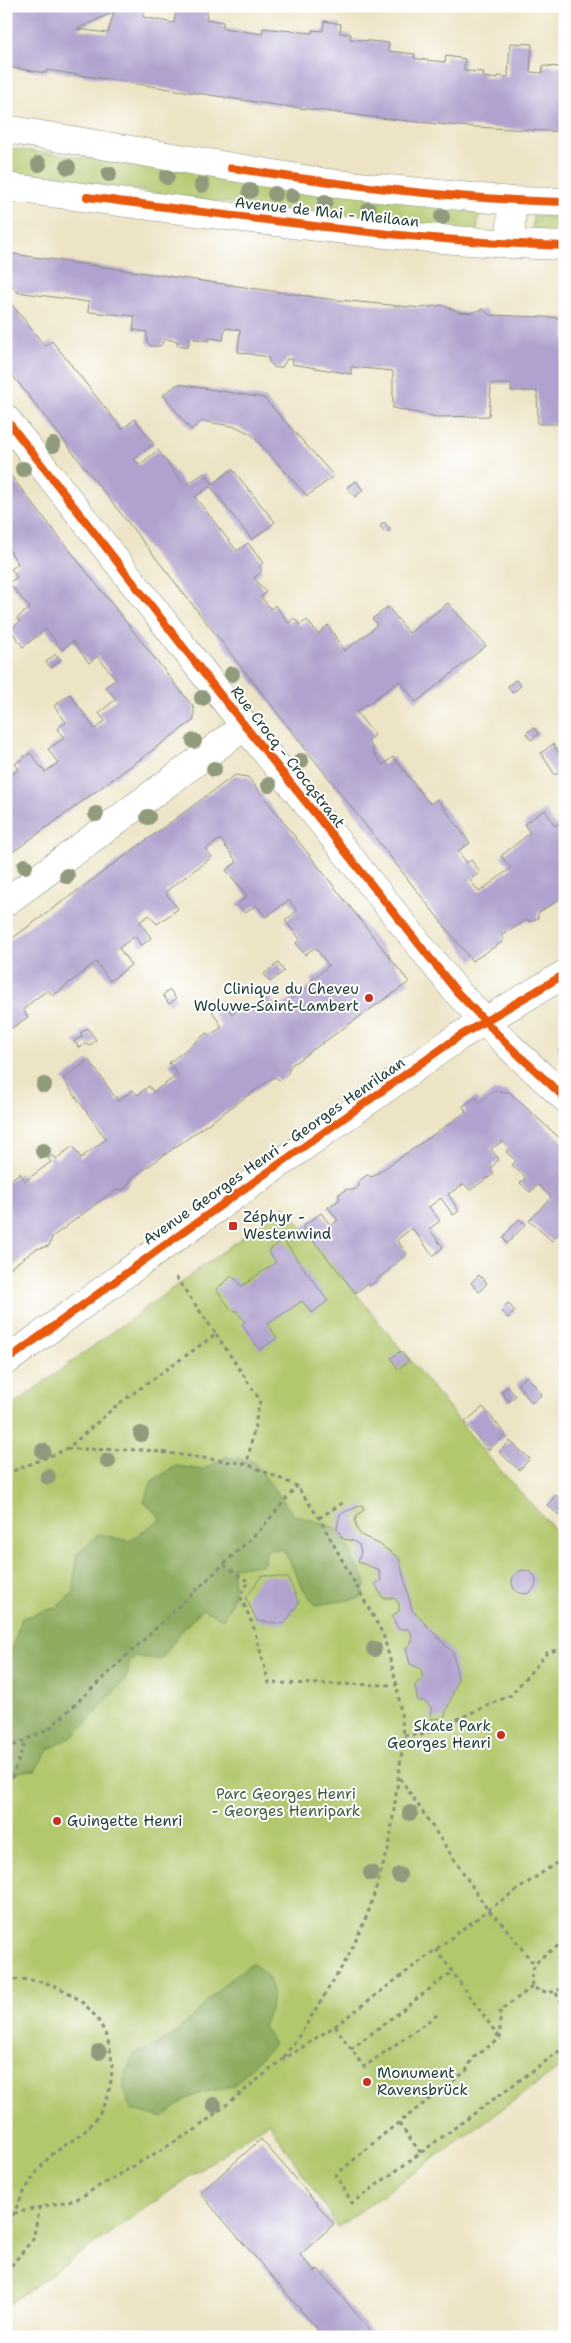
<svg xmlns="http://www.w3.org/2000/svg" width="571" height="2343" viewBox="0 0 571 2343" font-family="'Shantell Sans',sans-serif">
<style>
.green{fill:#b2c86d;stroke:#688250}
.forest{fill:#8dac60;stroke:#56744a}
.building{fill:#b0a1ce}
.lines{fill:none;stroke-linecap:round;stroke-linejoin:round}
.street-casing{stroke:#86907c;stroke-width:29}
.secondary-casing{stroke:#86907c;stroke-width:29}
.path{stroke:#86907c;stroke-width:3;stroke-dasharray:4 4;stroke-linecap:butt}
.street{stroke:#fff;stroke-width:28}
.secondary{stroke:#fff;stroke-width:28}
.cycleway-casing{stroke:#fff;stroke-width:11}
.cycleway{stroke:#e8590c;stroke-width:8}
.tree{fill:#909b7d}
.poi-dot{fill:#c8321e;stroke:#fff;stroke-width:2}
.labels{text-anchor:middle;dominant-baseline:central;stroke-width:4;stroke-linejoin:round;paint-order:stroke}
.street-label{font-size:15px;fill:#1f3d34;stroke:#fff}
.poi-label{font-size:15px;fill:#1f3d34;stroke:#fff;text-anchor:start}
.park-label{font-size:15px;fill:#446042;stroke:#fff}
</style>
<rect width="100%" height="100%" fill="#fff"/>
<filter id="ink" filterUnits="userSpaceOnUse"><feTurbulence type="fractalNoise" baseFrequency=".02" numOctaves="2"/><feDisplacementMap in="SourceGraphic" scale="10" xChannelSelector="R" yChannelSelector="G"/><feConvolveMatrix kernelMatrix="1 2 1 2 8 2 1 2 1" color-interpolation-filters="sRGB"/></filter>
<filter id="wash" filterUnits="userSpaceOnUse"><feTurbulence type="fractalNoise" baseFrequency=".0096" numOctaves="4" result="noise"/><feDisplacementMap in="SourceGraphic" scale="20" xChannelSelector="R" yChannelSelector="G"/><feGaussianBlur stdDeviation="1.12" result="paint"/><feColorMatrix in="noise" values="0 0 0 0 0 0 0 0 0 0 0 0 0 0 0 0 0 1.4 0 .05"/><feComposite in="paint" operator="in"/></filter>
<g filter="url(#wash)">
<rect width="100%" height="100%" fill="#ede3c5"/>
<g class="green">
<polygon points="6,148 480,207 476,237 6,172"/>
<polygon points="533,215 565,217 565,241 532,240"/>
<polygon points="285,1206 491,1460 565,1541 565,2064 338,2227 268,2122 6,2306 6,1410"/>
</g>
<g class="forest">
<path d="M226 1457 253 1461 294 1515 337 1528 366 1582 361 1598 316 1605 304 1590 283 1549 267 1550 263 1565 232 1567C235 1589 236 1600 223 1619L202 1609 180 1633 161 1660 135 1656 130 1662 126 1679 76 1734 48 1750 35 1771H23L6 1778V1666L22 1618 57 1607 74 1592 76 1555 99 1534 129 1541 161 1519 144 1501 152 1481 176 1466 202 1470Z"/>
<path d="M252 1963C279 1981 276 1999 263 2026L274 2044 233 2086 201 2093 184 2100 163 2118 132 2110C118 2085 123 2078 135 2053 174 2045 199 2007 227 1982 235 1975 244 1969 252 1963Z"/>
</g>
<g id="blocks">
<g class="building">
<polygon points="6,6 106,6 114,12 77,29 108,33 114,12 125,6 145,6 143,17 174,23 177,6 208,6 206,19 223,22 223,28 262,34 263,28 312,33 312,30 323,31 324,21 341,24 340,33 351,34 350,39 389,43 388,51 415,54 414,58 426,60 445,62 446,56 465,59 464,71 484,72 483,77 497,79 498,76 508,77 510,43 532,44 530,72 542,73 543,66 565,67 565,132 458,126 380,118 268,104 47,70 46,73 7,67"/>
<polygon points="6,253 328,299 421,308 442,305 459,312 471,313 483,309 489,315 565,318 565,424 538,424 537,391 511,391 511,384 491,384 489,416 437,417 393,408 393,371 351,367 351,374 292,364 293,359 287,359 282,367 275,368 269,362 268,357 238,352 240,330 225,328 223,340 209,338 209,341 190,338 188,347 177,345 178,341 165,339 160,346 151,346 147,342 147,332 133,330 135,316 88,312 89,302 17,292 12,285 6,290"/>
<polygon points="6,297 45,346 52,341 122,429 135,419 154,444 134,459 139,465 158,450 185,486 204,473 213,484 232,469 275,522 252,540 210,486 195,497 237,551 248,543 263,563 259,567 262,571 254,578 266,592 261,597 271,609 275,605 289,623 294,618 300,625 307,620 318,634 328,625 344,651 372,630 377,624 372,619 388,607 409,633 448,603 486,646 416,702 400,681 356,712 375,735 368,741 374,750 372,751 383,765 393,757 430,804 437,799 470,843 458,851 467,863 471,860 480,872 470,880 479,892 511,868 501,856 530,833 524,824 545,810 555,826 565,819 565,896 538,913 538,918 531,922 527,920 501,936 504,941 472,961 6,367"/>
<polygon points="178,384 264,398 334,476 307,496 251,434 237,427 202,421 191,430 163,395"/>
<polygon points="6,476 11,476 194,708 194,720 6,857 6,779 19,769 15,764 30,753 45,772 58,763 48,749 64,738 57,729 66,722 54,706 70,694 95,729 105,721 99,713 116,699 105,687 116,679 97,656 89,663 73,641 62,650 46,629 23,647 10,629 20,622 17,618 30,608 9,583 17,577 11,569 18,564 6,545"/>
<polygon points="356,481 363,490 355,497 347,487"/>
<polygon points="384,522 390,529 386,533 380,526"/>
<polygon points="56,654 61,660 51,668 46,662"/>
<polygon points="516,680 521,686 512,693 508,686"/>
<polygon points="534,728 539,734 531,740 526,733"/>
<polygon points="553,744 565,763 565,767 555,775 541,753"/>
<polygon points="235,775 248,777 409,982 290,1066 288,1073 280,1080 274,1077 132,1178 125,1189 117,1190 108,1195 52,1237 49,1246 36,1249 6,1271 6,1183 20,1173 25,1181 51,1162 48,1158 53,1155 56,1159 73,1146 81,1158 106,1139 63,1079 89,1060 118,1101 133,1090 137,1095 149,1086 153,1092 178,1075 169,1063 207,1033 209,1036 222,1027 212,1011 224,1001 232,1014 247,1004 250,1010 268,997 276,1009 313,984 311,980 329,966 315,947 305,955 296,943 300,939 285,921 297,911 289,900 266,917 256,905 245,913 237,904 247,896 226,870 237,862 220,839 206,849 212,857 165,892 178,909 157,924 149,915 140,922 151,938 141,946 135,936 119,948 131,965 110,981 96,962 53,996 48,990 34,1000 23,1010 28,1017 6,1032 6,943"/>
<polygon points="278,963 284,971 270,982 264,974"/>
<polygon points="170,990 176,999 169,1004 163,995"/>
<polygon points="88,1028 96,1040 89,1046 87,1043 79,1048 74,1041 83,1036 80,1033"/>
<polygon points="565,1045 565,1059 558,1051"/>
<polygon points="494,1091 509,1092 565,1143 565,1239 558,1234 552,1241 529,1221 551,1197 538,1185 530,1192 520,1183 526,1178 512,1165 516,1161 506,1152 508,1149 503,1141 491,1149 499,1159 491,1168 494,1174 470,1190 464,1184 448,1194 459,1211 453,1215 441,1198 429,1207 440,1221 429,1229 443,1247 433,1256 412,1228 397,1240 407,1254 370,1286 368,1283 356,1293 302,1227 321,1213 331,1226 338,1220 328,1207 339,1200 339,1194 347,1189 354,1190 359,1186 359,1181 367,1175 372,1177 466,1112 463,1106 476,1097 479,1102"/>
<polygon points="519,1219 526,1224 507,1244 503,1237"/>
<polygon points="283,1240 328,1301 312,1313 302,1301 268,1324 277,1338 260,1350 242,1325 245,1322 236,1310 233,1312 216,1289 232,1276 242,1286 276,1262 268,1251"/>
<polygon points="479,1275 487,1283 479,1292 471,1283"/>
<polygon points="508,1303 515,1311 508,1318 501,1310"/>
<polygon points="401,1351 409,1361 398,1369 391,1358"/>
<polygon points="527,1376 542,1394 532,1403 517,1384"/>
<polygon points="508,1387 516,1396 509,1402 501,1392"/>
<polygon points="483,1407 506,1435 488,1450 465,1422"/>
<polygon points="510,1441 530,1459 519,1470 499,1452"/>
<polygon points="556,1495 565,1503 565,1511 560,1516 547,1505"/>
<polygon points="362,1505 364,1510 357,1515 355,1521 357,1529 361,1535 379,1544 399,1558 412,1610 453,1653 458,1679 444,1718 431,1719 431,1707 424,1701 418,1701 415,1685 422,1679 422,1673 421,1669 410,1664 406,1648 412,1643 411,1632 408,1629 398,1629 392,1616 399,1611 399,1604 395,1598 383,1598 375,1584 381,1581 379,1570 358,1562 361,1552 359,1545 354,1541 343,1539 337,1528 340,1514"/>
<circle cx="524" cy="1582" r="12"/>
<polygon points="262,1575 288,1578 299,1603 284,1624 257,1621 246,1598"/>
<polygon points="261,2139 334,2224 300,2255 315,2272 318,2269 376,2337 324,2337 200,2193"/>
</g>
</g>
</g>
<g filter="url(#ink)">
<use href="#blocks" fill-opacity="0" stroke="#86907c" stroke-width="1"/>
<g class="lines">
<defs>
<g id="street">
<polyline points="510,244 512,201"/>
<polyline points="6,419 226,702 457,992 510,1047 565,1098"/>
<polyline points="6,902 245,726"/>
</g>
<g id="secondary">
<polyline points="6,129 327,183 512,201 565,202"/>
<path d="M6 187C192 211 378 240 565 246"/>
<polyline points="6,1361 158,1250 458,1037 565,974"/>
</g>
</defs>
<use href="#street" class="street-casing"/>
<use href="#secondary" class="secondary-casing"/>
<g class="path">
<polyline points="216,1334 260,1400 247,1464"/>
<polyline points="67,1449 145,1450 247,1464 297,1486 319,1518 383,1634 397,1685 404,1735 389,1847 368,1913 348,1957 303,2030 282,2060"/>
<polyline points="6,1474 67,1449 117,1405 216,1334 175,1276"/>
<polyline points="319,1518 344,1502"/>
<polyline points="224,1565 249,1582 240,1595 253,1625 269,1683 397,1685"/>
<polyline points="404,1735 422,1735 511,1695 547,1653 565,1647"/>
<polyline points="6,1749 49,1729 261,1529 297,1486"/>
<polyline points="400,1778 488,1910 500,1921 534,1964"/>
<polyline points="6,1793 26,1740"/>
<path d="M565 1941C546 1955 528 1960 532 1987 545 1993 553 1995 565 1986"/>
<polyline points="436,1949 499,2037"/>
<path d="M6 1980C38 1977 67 1986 89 2009 120 2041 119 2095 89 2127 76 2141 57 2147 45 2162 28 2181 15 2208 6 2232"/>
<polyline points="532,1987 500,2011 500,2038 473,2058 466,2071 384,2134 336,2175 352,2203 565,2047"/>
<polyline points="556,1993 565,2009"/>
<polyline points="335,2026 364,2067 437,2015"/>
<polyline points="351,2049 452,1972"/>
<polyline points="399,2124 421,2153"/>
<polyline points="6,2215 77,2199 195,2130 282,2060 335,2026 488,1910 565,1857"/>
<polyline points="6,2272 33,2239 40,2207"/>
</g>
<use href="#street" class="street"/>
<use href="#secondary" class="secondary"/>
<defs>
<g id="cycleway">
<path d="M231 168C342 185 453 199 565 202"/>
<path d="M87 197C246 217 405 241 565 246"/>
<polyline points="6,419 226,702 457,992 510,1047 565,1098"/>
<polyline points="6,1361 158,1250 458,1037 565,974"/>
</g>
</defs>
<use href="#cycleway" class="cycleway-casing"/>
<use href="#cycleway" class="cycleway"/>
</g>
<g class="tree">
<circle cx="39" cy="164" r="8"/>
<circle cx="68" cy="167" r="8"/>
<circle cx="109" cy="174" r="8"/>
<circle cx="167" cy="177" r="8"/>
<circle cx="202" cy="185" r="8"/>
<circle cx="250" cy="191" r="8"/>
<circle cx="275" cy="194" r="8"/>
<circle cx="292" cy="196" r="8"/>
<circle cx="325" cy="202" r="8"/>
<circle cx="369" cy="210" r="8"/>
<circle cx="442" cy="217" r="8"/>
<circle cx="53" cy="445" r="8"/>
<circle cx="23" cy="469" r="8"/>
<circle cx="232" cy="674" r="8"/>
<circle cx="202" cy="698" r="8"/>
<circle cx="194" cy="741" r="8"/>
<circle cx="301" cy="761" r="8"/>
<circle cx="214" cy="769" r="8"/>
<circle cx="269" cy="785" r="8"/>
<circle cx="96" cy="814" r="8"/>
<circle cx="148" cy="817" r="8"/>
<circle cx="25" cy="866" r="8"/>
<circle cx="67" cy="876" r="8"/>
<circle cx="44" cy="1085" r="8"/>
<circle cx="43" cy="1151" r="8"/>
<circle cx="141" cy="1434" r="8"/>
<circle cx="43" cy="1451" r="8"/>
<circle cx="108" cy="1461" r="8"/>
<circle cx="48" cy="1477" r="8"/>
<circle cx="374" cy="1649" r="8"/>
<circle cx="410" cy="1813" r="8"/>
<circle cx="371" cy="1873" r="8"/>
<circle cx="399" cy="1875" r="8"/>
<circle cx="99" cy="2052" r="8"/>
<circle cx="214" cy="2105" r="8"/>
</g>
</g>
<g class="poi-dot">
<circle cx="369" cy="998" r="5"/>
<rect x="228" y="1221" width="10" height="10" rx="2.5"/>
<circle cx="501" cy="1735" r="5"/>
<circle cx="57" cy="1821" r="5"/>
<circle cx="367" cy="2082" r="5"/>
</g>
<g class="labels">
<g class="street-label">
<text transform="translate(327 212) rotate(6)">Avenue de Mai - Meilaan</text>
<text transform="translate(288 757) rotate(52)">Rue Crocq - Crocqstraat</text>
<text transform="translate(274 1151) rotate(-35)">Avenue Georges Henri - Georges Henrilaan</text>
</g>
<g class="poi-label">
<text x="359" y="989" text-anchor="end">Clinique du Cheveu<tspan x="359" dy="17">Woluwe-Saint-Lambert</tspan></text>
<text x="243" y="1217">Zéphyr -<tspan x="243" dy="17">Westenwind</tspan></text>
<text x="491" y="1726" text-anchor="end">Skate Park<tspan x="491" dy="17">Georges Henri</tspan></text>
<text x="67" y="1821">Guingette Henri</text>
<text x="377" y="2073">Monument<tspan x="377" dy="17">Ravensbrück</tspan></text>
</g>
<g class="park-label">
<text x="286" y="1794">Parc Georges Henri<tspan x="286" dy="17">- Georges Henripark</tspan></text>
</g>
</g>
<rect width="571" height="2343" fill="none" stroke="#fff" stroke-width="25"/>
</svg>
